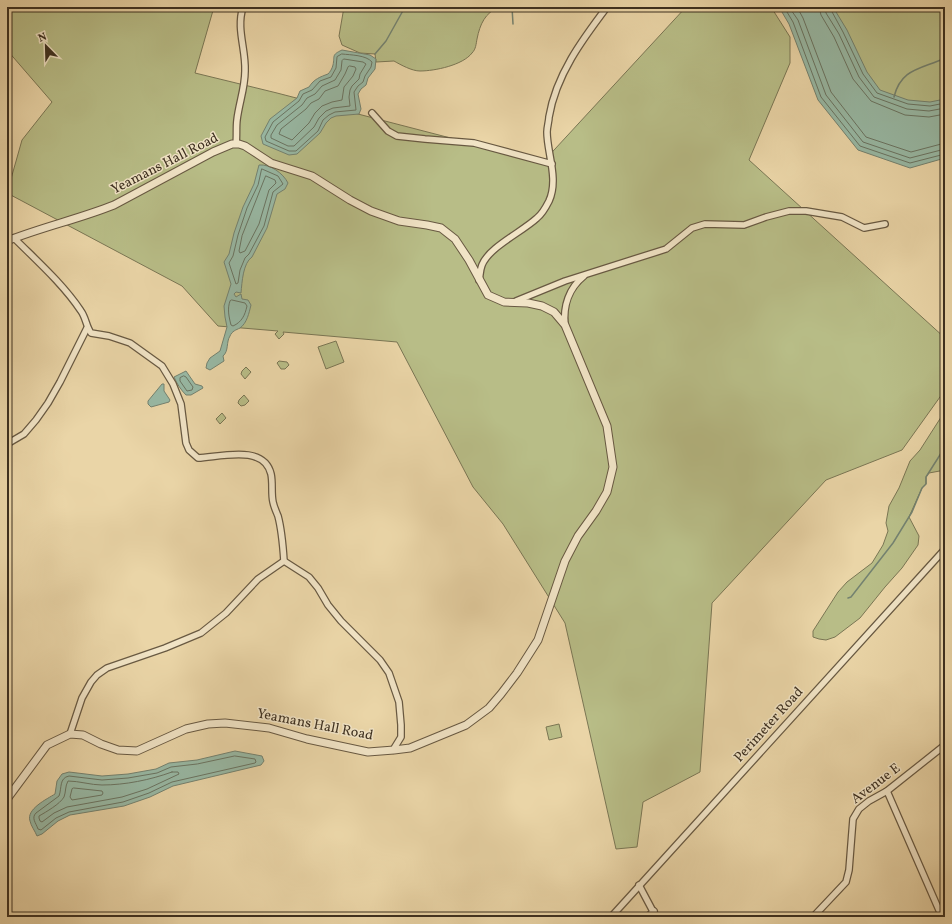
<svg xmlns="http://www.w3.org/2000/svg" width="952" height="924" viewBox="0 0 952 924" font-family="Vollkorn,serif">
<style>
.green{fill:#b8bd87;stroke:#7a7654}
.water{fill:#98b9a5;stroke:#748270}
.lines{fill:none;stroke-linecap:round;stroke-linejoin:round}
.shore{stroke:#6a7462;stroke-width:1}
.stream{stroke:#748270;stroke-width:1.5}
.minor-casing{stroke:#685942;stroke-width:8}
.tertiary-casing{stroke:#685942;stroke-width:9}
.minor{stroke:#f1e4c6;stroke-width:5.5}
.tertiary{stroke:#f1e4c6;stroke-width:7}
.labels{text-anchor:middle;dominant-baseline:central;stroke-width:3;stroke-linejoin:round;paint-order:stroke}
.street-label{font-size:14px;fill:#3d3020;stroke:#f1e4c6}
</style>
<rect width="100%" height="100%" fill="#ead5a7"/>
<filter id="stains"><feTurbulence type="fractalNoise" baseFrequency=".005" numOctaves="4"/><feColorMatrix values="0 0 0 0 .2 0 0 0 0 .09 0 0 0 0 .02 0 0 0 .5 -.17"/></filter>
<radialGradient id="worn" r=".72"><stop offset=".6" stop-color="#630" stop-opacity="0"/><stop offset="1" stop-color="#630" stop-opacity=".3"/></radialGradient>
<g class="green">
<polygon points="7,7 214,7 195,73 277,93 543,162 686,7 771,7 790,37 790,63 749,160 945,338 945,390 902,450 826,480 712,603 700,772 643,802 637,847 616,849 565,623 503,524 473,487 397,342 283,332 284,334 279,339 275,334 278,331 218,326 182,286 7,193 22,140 52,102 7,50"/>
<path d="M344 7H499C485 13 480 24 477 39 476 44 476 49 472 53 463 65 435 71 420 71 412 71 401 65 394 61L376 62 375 54 360 53 342 45 339 36Z"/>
<polygon points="818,7 945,7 945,103 891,113"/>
<polygon points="336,341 344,362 326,369 318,347"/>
<polygon points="279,361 287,362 289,365 285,369 281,369 277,363"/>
<polygon points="246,367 251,372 245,379 241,374 242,371"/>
<polygon points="244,395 249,401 245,405 241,406 238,403 239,400"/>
<polygon points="945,411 945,470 929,473 926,477 926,484 922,488 909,517 919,536 918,545 902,568 885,587 860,618 835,637 826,640 819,639 813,637 813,631 838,592 847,582 872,563 883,545 888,531 886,523 889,506 899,488 910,461 920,450"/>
<polygon points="222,413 226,418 220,424 216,419"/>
<polygon points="559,724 562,737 549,740 546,727"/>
</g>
<g class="water">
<polygon points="779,7 833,7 847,30 867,72 880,90 908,100 930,102 945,99 945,158 910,168 858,150 818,100 789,24"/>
<path d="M342 50 370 55 376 59 375 69 368 78 366 85 361 89 358 94 361 109 359 114 336 116 331 118 326 123 320 133 297 154 289 155 263 144 261 136 270 119 297 98 300 91 309 87C314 79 320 77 328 74 330 72 332 69 333 65 335 56 331 55 342 50Z"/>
<path d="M259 165C270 164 283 173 288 183L285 189 277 194 267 228 252 257C243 263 242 282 241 293L236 292 234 294 236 297 241 294 242 299 248 300 251 305C249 313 247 323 240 328 236 330 232 331 230 336 226 342 229 351 223 356L224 361 210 370 206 368 207 363 210 358 220 351 227 327 225 317 224 306 231 284 224 262 229 254 234 233 243 207 254 184Z"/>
<path d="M186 371 195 384 202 386 203 388 191 395H186C181 390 177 384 174 377Z"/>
<polygon points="162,384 164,384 164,391 170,400 169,402 151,407 148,404 148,401"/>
<path d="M235 751 262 756 264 761 261 765 173 786 150 797 124 806 70 815 58 821 42 834 37 836C35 831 31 826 30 821 26 809 47 799 55 794L57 781 62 774 69 772 102 776 128 774 156 769 169 763 197 760Z"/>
</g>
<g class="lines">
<g class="shore">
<polyline points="784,7 793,22 821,97 860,146 910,163 945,154"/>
<polyline points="789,7 798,20 826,95 863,142 910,158 945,149"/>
<polyline points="797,7 803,18 831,92 866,137 911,152 945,143"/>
<polyline points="819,7 821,15 834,37 853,79 871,101 905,115 929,117 945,114"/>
<polyline points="825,7 826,13 839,34 859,77 874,97 907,109 929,111 945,108"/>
<polyline points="830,7 831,10 843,32 863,74 877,93 908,104 930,106 945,103"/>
<path d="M342 54C351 55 366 55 372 62L371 67 365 76 363 82 358 86 354 92 356 110 335 112 329 115 323 120 318 131 296 151H289L266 141 265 137 273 122 299 101 303 94 312 90 320 81 331 77 336 68 337 57Z"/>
<polygon points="344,59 363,62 366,64 360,74 359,79 352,86 350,90 349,97 350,106 333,108 326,111 319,118 314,127 294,146 288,146 271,138 271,135 277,125 302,105 307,98 315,94 322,86 335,80 341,70 342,61"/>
<polygon points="350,66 355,67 356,69 353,76 344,87 342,100 332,102 322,106 315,113 309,123 292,140 279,134 281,129 306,109 311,103 319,99 325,91 338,86 345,74 348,67"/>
<polygon points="262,169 278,176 283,184 273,192 264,226 249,254 245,258 240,270 238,283 236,284 229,263 233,256 238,235 247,208 258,185"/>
<polygon points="266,176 275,180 276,183 269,190 259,224 245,251 240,253 239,251 242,236"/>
<path d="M232 300 245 303 247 306C245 315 242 322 233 326L231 325C229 317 227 309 230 301Z"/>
<polygon points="184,376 186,377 193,387 192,390 187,391 180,381 180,378"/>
<path d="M235 756 255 759 256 762 255 763 172 782 149 793 123 802 69 812 56 818 41 830 38 829C36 823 31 818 36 813L59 796C62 788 59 778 69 776L102 780 128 778 157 773 171 767 197 764Z"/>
<path d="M172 772H178L179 774 147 789 122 797 67 807 54 813 42 822 40 821 39 818V816C46 812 60 804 64 797 66 792 65 786 68 781 79 781 91 785 102 785 125 785 150 780 172 772Z"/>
<polygon points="74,788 102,791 103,793 102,795 72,800 70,797 72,789"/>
</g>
<g class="stream">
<polyline points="512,7 513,24"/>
<polyline points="375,54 386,41 405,7"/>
<path d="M894 97C901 68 922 69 945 58"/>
<polyline points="848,598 851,597 893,543 912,512 922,488 926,484 926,477 945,447"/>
</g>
<defs>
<g id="minor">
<polyline points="372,113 388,131 397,136 425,139 474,143 552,164"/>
<path d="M236 144C237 136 236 128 237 120 239 103 245 88 245 71 246 49 236 29 243 7"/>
<path d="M14 238C37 261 63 284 81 311 86 318 86 326 91 333L109 336 130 343 162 366 173 384 181 404 186 443 189 450 198 458C220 457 264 444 271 474 273 483 271 493 273 502 274 507 276 511 278 516 282 531 283 546 284 561L309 577 318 588 328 605 341 621 380 660 389 673 399 702 401 725V737L393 750"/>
<path d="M479 280C480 276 480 270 482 265 489 247 522 232 537 218 542 214 546 207 549 201 559 179 547 153 547 132 547 127 549 121 549 117 556 75 582 40 607 7"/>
<polyline points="516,301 565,281 666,249 692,228 705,224 744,225 766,217 789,211 806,211 842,217 864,228 885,224"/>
<path d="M565 325C563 306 569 288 584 276"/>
<polyline points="7,444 24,434 36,420 48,403 60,382 87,328"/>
<polyline points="70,734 82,698 91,682 97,675 107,668 165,648 201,633 226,613 258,579 284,561"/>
<polyline points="887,791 942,917"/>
<polyline points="639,885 656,917"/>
<polyline points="611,917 945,549"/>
<polyline points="647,917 654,911"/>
<polyline points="813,917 846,882 849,870 853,819 859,809 869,801 887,791 945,745"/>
</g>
<path id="tertiary" d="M7 241C42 227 79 219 114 205L213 152 232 144H239L245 146 271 163 312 176 350 200 371 211 399 221 427 225 441 228 455 239 469 260 488 295 504 302 528 303 542 306 554 312 565 325 607 426 613 467 607 492 596 511 578 536 565 561 538 640 517 673 501 694 489 708 466 725 410 748 394 750 368 752 307 739 269 728 225 723 208 724 186 729 137 751 118 750 101 744 83 735 70 734 47 745 7 799"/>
</defs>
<use href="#minor" class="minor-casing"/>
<use href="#tertiary" class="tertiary-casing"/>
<use href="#minor" class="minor"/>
<use href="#tertiary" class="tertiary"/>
</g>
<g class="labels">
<g class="street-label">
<text transform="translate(165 164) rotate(-27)">Yeamans Hall Road</text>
<text transform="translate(315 725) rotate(11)">Yeamans Hall Road</text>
<text transform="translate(769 725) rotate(-48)">Perimeter Road</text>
<text transform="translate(876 784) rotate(-37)">Avenue E</text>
</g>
</g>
<rect width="952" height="924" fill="none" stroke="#ead5a7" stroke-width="24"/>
<rect x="8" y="8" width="936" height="908" fill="none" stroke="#3d3020" stroke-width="2"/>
<rect x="12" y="12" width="928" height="900" fill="none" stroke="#3d3020"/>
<g transform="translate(46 46) rotate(337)" stroke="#f1e4c6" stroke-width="3" paint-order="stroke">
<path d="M0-3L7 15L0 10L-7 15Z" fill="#3d3020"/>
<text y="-6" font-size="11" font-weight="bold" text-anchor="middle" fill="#3d3020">N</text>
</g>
<rect width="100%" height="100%" filter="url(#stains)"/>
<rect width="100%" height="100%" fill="url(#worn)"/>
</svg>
